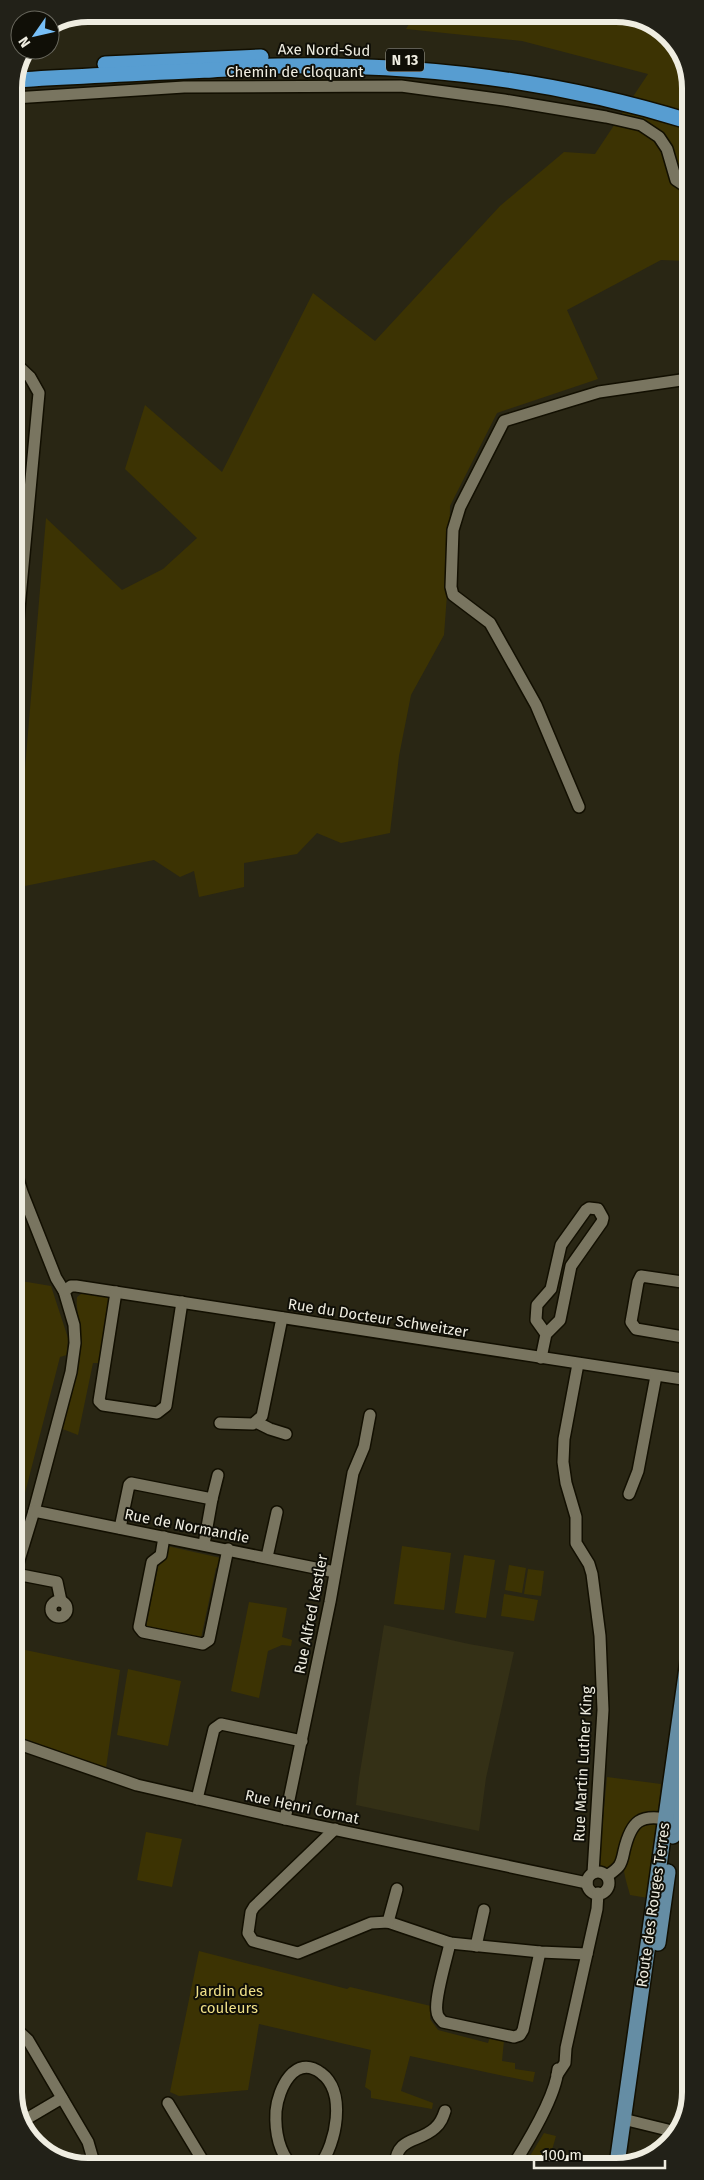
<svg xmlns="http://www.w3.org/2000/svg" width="704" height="2180" viewBox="0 0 704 2180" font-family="'Fira Sans',sans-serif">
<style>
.built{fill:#343016}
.green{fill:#3c3303}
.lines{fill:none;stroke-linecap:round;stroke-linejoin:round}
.minor-casing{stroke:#120f01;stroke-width:14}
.major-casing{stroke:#120f01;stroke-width:18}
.highway-casing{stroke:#120f01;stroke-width:18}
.minor{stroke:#797560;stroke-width:11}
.major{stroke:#658da4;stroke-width:15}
.highway{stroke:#579dd1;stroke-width:15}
.labels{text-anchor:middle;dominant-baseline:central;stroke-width:4;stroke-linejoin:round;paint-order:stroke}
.shield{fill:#100f07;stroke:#acaaa0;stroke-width:1}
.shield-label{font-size:14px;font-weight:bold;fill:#efede1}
.street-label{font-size:15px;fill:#efede1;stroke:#100f07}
.park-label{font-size:15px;fill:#efdf87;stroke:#100f07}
.rim{fill:none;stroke:#efede1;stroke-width:6}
</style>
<rect width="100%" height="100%" fill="#292614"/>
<polygon class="built" points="384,1625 469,1644 514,1652 486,1778 479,1831 356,1805 359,1778"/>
<g class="green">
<polygon points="415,14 621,14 665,32 688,69 688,261 661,260 567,310 598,379 497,413 450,506 449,567 444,635 411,695 399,756 390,833 341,843 317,833 297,854 244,863 244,887 199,897 194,871 180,877 154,860 15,888 46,518 122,590 163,569 197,538 125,469 145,405 222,472 313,293 375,341 500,206 564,152 595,154 648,74 522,41 406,29"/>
<polygon points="15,1280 51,1286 68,1338 67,1355 60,1357 16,1528"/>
<path d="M84 1292 108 1295 110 1300 99 1363H93L78 1435 60 1428C68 1400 81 1369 81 1340 82 1326 75 1309 77 1297Z"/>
<polygon points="167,1546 221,1558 220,1566 216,1568 201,1638 146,1626 159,1562"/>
<polygon points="402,1546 451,1553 444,1610 394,1604"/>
<polygon points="464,1555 495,1560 486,1618 455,1613"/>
<polygon points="509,1565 526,1568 522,1593 505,1590"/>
<polygon points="528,1569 544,1571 541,1596 524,1594"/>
<polygon points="504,1594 538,1600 534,1621 501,1616"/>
<polygon points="249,1602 287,1608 282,1637 292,1640 291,1646 282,1645 268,1651 259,1698 231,1691"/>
<polygon points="16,1648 120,1670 106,1768 25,1739 16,1733"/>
<polygon points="128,1669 181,1681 168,1746 117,1735"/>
<path d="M607 1777 661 1784 658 1813C605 1812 634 1866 603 1870L599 1866V1861Z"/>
<path d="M647 1824H658L648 1898 630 1895C628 1887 625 1879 624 1871 622 1859 634 1828 647 1824Z"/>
<polygon points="146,1832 182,1839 172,1887 137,1880"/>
<polygon points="199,1951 347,1989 350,1987 431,2006 430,2019 438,2030 488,2043 490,2037 504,2040 502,2061 515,2063 515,2069 535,2072 533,2082 410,2056 401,2091 433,2103 432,2109 371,2098 371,2091 365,2087 371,2050 259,2024 248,2090 179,2096 170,2092"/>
<polygon points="544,2133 556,2136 548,2164 525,2164"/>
</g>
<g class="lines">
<defs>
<g id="minor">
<polyline points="14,98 184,87 401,86 504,100 606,117 641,125 659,137 667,149 676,180 688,188"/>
<polyline points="14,362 30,377 39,393 15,652"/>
<polyline points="579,807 536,705 490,623 453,595 451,587 453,530 460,507 504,421 599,392 688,379"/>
<polyline points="15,1169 22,1192 56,1278 64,1291 74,1325 75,1343 71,1372 34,1511 16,1570"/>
<polyline points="689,1283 641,1276 638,1282 631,1322 636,1329 689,1338"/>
<polyline points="64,1291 71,1286 76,1286 689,1380"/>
<polyline points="116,1292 99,1401 103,1405 157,1413 166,1406 182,1302"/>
<polyline points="541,1358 546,1334 560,1320 571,1266 602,1222 603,1218 598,1209 589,1208 586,1210 561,1245 551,1289 537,1305 536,1320 546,1334"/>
<polyline points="578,1364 564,1439 563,1462 566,1483 576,1517 576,1543 589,1564 592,1574 600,1636 603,1710 593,1873"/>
<polyline points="256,1422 270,1429 286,1434"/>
<polyline points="220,1423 253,1424 262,1416 282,1318"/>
<polyline points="629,1494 638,1471 656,1376"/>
<polyline points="212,1499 218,1475"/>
<polyline points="34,1511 335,1572"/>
<polyline points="120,1528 129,1485 131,1483 212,1499 204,1544"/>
<polyline points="164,1537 161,1555 152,1562 139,1627 143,1632 203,1644 209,1640 228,1549"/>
<polyline points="267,1557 277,1512"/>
<polyline points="16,1574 57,1582 61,1601"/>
<circle cx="59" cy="1609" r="8"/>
<polyline points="16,1743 137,1785 285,1819 587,1883"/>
<polyline points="197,1799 214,1729 221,1724 302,1741"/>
<polyline points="285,1819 330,1602 353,1473 364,1447 370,1415"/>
<polyline points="335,1829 254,1907 251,1912 248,1933 253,1941 298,1953 371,1923 388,1922 450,1943 540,1952 587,1954"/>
<circle cx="598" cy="1883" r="11"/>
<path d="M607 1876C611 1873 616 1870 619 1866 622 1862 623 1856 624 1851 631 1821 640 1813 671 1820"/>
<polyline points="388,1922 397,1889"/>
<path d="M450 1943C447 1958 434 1999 437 2012 437 2016 440 2019 443 2022L514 2037 520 2035 523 2030 540 1952"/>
<polyline points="476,1946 484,1910"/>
<polyline points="16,2029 28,2040 88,2142 95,2166"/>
<polyline points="557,2075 565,2063 566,2048 597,1909 598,1893"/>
<polyline points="168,2103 206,2166"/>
<polyline points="623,2119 676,2132"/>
<polyline points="23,2121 62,2098"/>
<path d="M514 2164C529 2140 556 2096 558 2069"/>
<path d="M291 2165C278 2150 275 2130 276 2111 278 2089 295 2053 321 2073 347 2092 336 2144 320 2165"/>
<path d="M395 2165C397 2136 419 2143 435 2128 441 2123 443 2117 445 2111"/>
</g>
<g id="major">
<polyline points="673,1836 690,1737"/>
<polyline points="658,1943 668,1872"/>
<polyline points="617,2164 690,1646"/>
</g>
<g id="highway">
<polyline points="105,64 261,57"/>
<path d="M16 80C81 76 147 73 212 70 234 69 255 66 277 66 415 63 555 80 688 121"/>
</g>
</defs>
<use href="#minor" class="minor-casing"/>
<use href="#major" class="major-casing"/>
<use href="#highway" class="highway-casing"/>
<use href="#minor" class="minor"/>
<use href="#major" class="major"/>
<use href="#highway" class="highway"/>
</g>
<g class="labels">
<rect class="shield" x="386" y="48.5" width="38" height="23" rx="4"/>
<g class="shield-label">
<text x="405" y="60">N 13</text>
</g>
<g class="street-label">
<text transform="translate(324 50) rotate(1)">Axe Nord-Sud</text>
<text x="295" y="72">Chemin de Cloquant</text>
<text transform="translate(378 1318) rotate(9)">Rue du Docteur Schweitzer</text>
<text transform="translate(187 1526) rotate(11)">Rue de Normandie</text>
<text transform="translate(311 1614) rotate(-79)">Rue Alfred Kastler</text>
<text transform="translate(583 1764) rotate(-87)">Rue Martin Luther King</text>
<text transform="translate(302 1807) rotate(12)">Rue Henri Cornat</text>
<text transform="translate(653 1905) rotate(-82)">Route des Rouges Terres</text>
</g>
<g class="park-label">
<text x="229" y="1991">Jardin des<tspan x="229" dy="17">couleurs</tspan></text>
</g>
</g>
<path d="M0 0H704V2180H0ZM88 22H616A66 66 0 0 1 682 88V2092A66 66 0 0 1 616 2158H88A66 66 0 0 1 22 2092V88A66 66 0 0 1 88 22Z" fill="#222118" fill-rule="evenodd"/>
<path class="rim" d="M88 22H616A66 66 0 0 1 682 88V2092A66 66 0 0 1 616 2158H88A66 66 0 0 1 22 2092V88A66 66 0 0 1 88 22Z"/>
<g transform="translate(35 35) rotate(236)"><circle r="24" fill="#100f07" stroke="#69685e"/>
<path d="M0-4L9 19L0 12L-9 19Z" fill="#77bff7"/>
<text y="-8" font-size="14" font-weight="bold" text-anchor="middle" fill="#efede1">N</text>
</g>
<path d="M534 2160v8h131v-8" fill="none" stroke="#efede1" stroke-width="2.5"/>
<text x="542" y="2160" font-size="15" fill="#efede1" stroke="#100f07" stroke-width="4" paint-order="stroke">100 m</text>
</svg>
